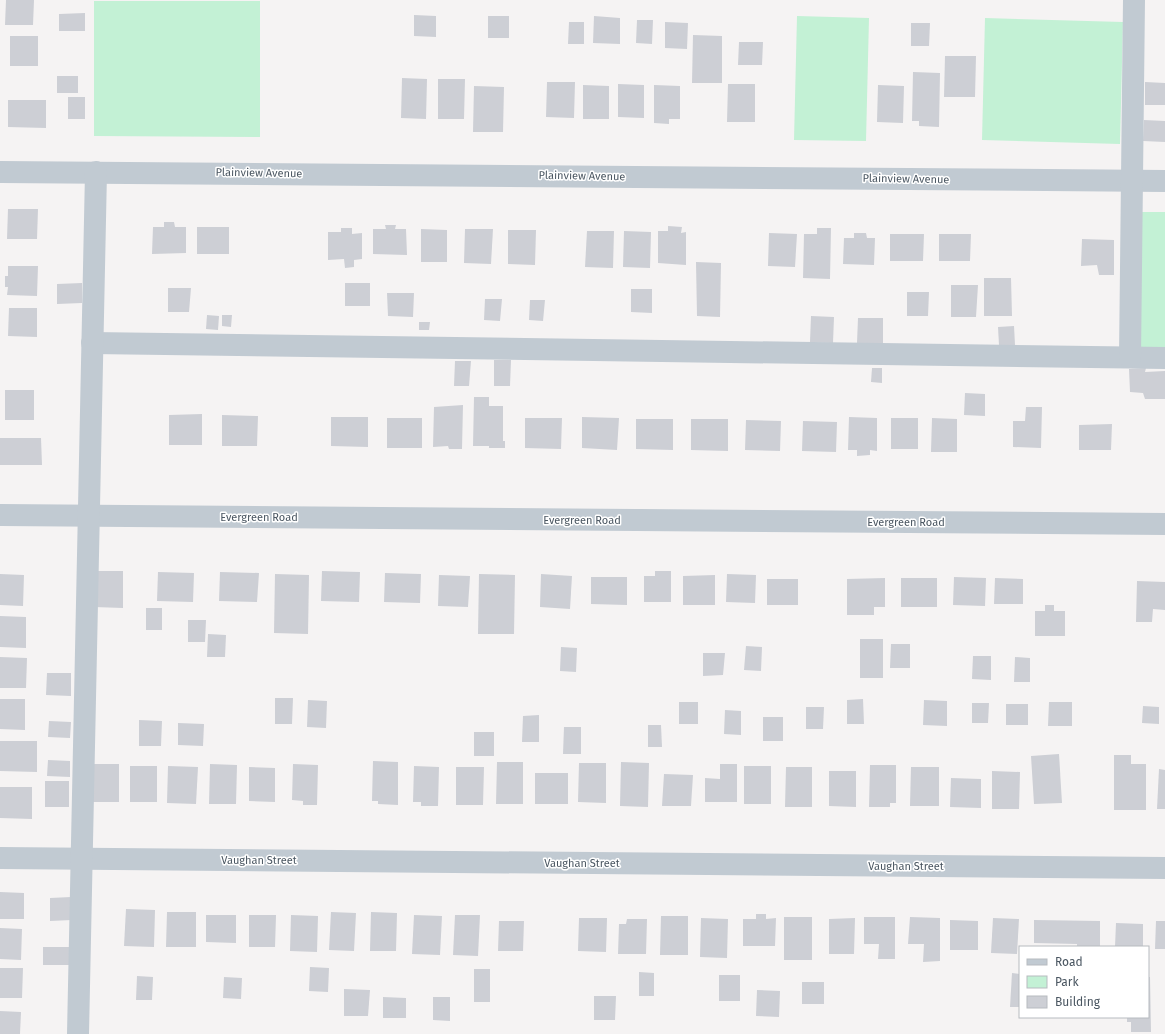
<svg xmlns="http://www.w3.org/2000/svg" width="1165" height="1034" viewBox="0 0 1165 1034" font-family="'Fira Sans',sans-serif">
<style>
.green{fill:#c3f1d5}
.building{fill:#cdcfd5}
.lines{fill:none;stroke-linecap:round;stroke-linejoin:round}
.minor{stroke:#c1cad2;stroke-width:22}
.labels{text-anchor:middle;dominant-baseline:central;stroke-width:3;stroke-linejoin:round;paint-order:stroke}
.street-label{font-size:11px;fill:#4a5661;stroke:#fff}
</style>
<rect width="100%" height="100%" fill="#f5f3f3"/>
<g class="green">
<polygon points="94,1 260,1 260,137 94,136"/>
<polygon points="797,16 869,18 866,141 794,140"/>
<polygon points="985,18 1123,22 1120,144 982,140"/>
<polygon points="1138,212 1165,212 1165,348 1136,348"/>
</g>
<g class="building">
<polygon points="6,0 34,0 33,25 5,25"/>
<polygon points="85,13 85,31 59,31 59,14"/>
<polygon points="414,15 436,16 436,37 414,36"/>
<rect x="488" y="16" width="21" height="22"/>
<polygon points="594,16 620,18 620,44 593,43"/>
<polygon points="637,20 653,20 652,44 636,43"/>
<polygon points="569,22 584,22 584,44 568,44"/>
<polygon points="665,22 688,23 687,49 665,48"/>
<polygon points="911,23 930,23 929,46 911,46"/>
<polygon points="693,35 722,36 722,83 692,83"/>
<rect x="10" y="36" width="28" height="30"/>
<polygon points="739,42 763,42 762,65 738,65"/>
<polygon points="945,56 976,56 975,97 944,97"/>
<polygon points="913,72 940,73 939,127 919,126 919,121 912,121"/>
<rect x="57" y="76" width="21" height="17"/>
<polygon points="402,78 427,79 426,119 401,118"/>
<polygon points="438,79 465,79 464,119 438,119"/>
<polygon points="547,82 575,82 574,118 546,117"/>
<polygon points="1145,82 1165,83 1165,105 1145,105"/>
<polygon points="618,84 644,85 644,118 618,117"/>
<polygon points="728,84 755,84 755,122 727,122"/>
<polygon points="583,85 609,86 609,119 583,119"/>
<polygon points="654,85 680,86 680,119 669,119 669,124 654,123"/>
<polygon points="878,85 904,86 903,123 877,122"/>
<polygon points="474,86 504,87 503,132 473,132"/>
<rect x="68" y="97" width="17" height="22"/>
<polygon points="8,100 46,100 46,128 8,127"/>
<polygon points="1144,120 1165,121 1165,142 1143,141"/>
<polygon points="8,209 38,209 37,239 7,239"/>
<polygon points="164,222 174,222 175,227 186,227 186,253 152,254 153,227 164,227"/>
<polygon points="385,225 396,225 395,229 406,229 407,255 373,254 373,229 386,229"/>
<polygon points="668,226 682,227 681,233 686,232 686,265 658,263 658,231 668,231"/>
<rect x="197" y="227" width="32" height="27"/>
<polygon points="341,228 352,228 352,234 362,233 362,259 354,260 354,267 345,268 344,259 328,260 328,232 341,232"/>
<polygon points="817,228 831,228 830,279 803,278 804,234 817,234"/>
<polygon points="421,229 447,230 447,262 421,262"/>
<polygon points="465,229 493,229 491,264 464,263"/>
<polygon points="508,230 536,230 535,265 508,264"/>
<polygon points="587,231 614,231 613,268 585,267"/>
<polygon points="624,231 651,232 650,268 623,267"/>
<polygon points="769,233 797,234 795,267 768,266"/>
<polygon points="854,233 866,233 867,238 875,238 874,265 843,264 844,238 854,238"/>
<polygon points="890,234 924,234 923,261 890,261"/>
<polygon points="939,234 971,234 970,261 939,261"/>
<polygon points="1082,239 1114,240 1114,275 1099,275 1097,265 1081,266"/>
<polygon points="696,262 721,263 720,317 697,316"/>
<polygon points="8,266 38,266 37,296 7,295 8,287 5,287 5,276 8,276"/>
<polygon points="984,278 1011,278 1012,316 984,316"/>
<polygon points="82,283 82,303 57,304 57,284"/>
<rect x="345" y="283" width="25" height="23"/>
<polygon points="951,285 978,285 976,317 951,317"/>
<polygon points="168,288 191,288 189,312 168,312"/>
<polygon points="631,289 652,289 652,313 631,312"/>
<polygon points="907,292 929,292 928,316 907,316"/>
<polygon points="387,293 414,293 413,317 388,316"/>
<polygon points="485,299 502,299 500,321 484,320"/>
<polygon points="530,300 545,300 543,321 529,320"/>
<polygon points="9,308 37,308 37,337 8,336"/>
<polygon points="207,315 219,316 218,330 206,329"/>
<polygon points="222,315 232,315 231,327 222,326"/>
<polygon points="811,316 834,317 833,343 810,342"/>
<polygon points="858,318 883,318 883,344 857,343"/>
<polygon points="419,322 430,322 429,330 419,330"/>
<polygon points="1014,326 1015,345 999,345 998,327"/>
<polygon points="494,360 511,360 510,386 494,386"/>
<polygon points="455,361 471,361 469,386 454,386"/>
<polygon points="872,368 882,368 882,383 871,382"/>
<polygon points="1146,368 1145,372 1165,371 1165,399 1145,399 1143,393 1130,392 1129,369"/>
<rect x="5" y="390" width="29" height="30"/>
<polygon points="965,393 985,394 985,416 964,415"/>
<polygon points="474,397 489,397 489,406 503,406 503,441 505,441 505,448 489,448 489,446 473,446"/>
<polygon points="463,405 462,449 449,449 448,446 433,447 434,407"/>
<polygon points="1026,407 1042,407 1041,448 1013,447 1013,421 1025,421"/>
<polygon points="202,414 202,445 169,445 169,415"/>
<polygon points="222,415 258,416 257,446 222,446"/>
<polygon points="331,417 368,417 368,447 331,446"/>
<polygon points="582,417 619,418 617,450 582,448"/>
<polygon points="849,417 877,418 877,451 870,450 870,455 857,456 857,450 848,450"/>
<rect x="387" y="418" width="35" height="30"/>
<polygon points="525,418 562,418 561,449 525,448"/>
<rect x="891" y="418" width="27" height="31"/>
<polygon points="932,418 957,419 957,452 931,452"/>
<polygon points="636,419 673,419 673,450 636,449"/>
<polygon points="691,419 728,419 728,451 691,450"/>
<polygon points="746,420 781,421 780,451 745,450"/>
<polygon points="803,421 837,422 836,452 802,451"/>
<polygon points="1112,424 1111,450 1079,450 1079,425"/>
<polygon points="0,438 41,438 42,465 0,465"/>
<polygon points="94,571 123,571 123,608 94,607"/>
<polygon points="322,571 360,572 359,602 321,601"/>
<polygon points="655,571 671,571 671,602 644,602 644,576 655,576"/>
<polygon points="158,572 194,573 193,602 157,601"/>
<polygon points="220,572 259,573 257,602 219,601"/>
<polygon points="385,573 421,574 420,603 384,602"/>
<polygon points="0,574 24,575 23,606 0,605"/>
<polygon points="275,574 309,575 308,634 274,633"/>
<polygon points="479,574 515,575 514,634 478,634"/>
<polygon points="541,574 572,576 570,609 540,607"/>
<polygon points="727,574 756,575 755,603 726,602"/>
<polygon points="439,575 470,576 468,607 438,606"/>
<polygon points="715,575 715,605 683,605 683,576"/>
<polygon points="591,577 627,577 627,605 591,604"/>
<polygon points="954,577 986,578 985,606 953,605"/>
<polygon points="885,578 885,607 874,607 874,615 847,615 847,579"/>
<rect x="901" y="578" width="36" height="29"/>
<polygon points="995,578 1023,579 1023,604 994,604"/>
<rect x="767" y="579" width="31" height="26"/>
<polygon points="1137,581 1165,582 1165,610 1153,609 1152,622 1136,622"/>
<polygon points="1045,605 1054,605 1054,611 1065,611 1065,636 1035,636 1035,611 1045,611"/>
<rect x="146" y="608" width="16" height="22"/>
<polygon points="0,616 26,617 26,648 0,647"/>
<polygon points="188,620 206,620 205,642 188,642"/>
<polygon points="208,634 226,635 225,657 207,657"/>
<rect x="860" y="639" width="23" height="39"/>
<polygon points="891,644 910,644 910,668 890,668"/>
<polygon points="746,646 762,647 761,671 744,670"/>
<polygon points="561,647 577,648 576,672 560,671"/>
<polygon points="703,653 725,653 723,675 703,676"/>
<polygon points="973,656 991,656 991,680 972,679"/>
<polygon points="0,657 27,658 26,688 0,688"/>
<polygon points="1015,657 1030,658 1030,682 1014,682"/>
<polygon points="47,673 71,673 71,696 46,695"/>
<polygon points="275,698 293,698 292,724 275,724"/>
<polygon points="0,699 25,699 25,730 0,729"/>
<polygon points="863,699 864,724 847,724 847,700"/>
<polygon points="308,700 327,701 326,728 307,727"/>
<polygon points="924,700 947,701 947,726 923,725"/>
<rect x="679" y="702" width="19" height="22"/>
<polygon points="1049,702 1072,702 1072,726 1048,726"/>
<polygon points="972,703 989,703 988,723 972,723"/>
<rect x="1006" y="704" width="22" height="21"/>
<polygon points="1143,706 1159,707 1159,724 1142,723"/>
<polygon points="806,707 824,707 823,729 806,729"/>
<polygon points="725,710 741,711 741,735 724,734"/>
<polygon points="539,715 539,742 522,742 523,716"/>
<rect x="763" y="717" width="20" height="24"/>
<polygon points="139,720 162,721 161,746 139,746"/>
<polygon points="49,721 71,722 70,738 48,737"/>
<polygon points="178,723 204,724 203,746 178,745"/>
<polygon points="648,725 661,725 662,747 648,747"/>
<polygon points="564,727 581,727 581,754 563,754"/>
<rect x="474" y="732" width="20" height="24"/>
<polygon points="0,741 37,741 37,772 0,771"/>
<polygon points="1059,754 1062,803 1034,804 1031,756"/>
<polygon points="1114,755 1131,755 1131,764 1146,764 1146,810 1114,810"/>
<polygon points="48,760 70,761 70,777 47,776"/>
<polygon points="373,761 398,762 398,805 378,804 378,801 372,801"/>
<polygon points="497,762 523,762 523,804 496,804"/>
<polygon points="621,762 649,763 648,807 620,806"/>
<polygon points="579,763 606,763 606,803 578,802"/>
<rect x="91" y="764" width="28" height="38"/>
<polygon points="210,764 237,765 236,804 209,804"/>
<polygon points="293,764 318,765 317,805 303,805 303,801 292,800"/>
<polygon points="720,764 737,764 737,802 705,802 705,778 720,779"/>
<polygon points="870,765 896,765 896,803 890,803 890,807 869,807"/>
<rect x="130" y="766" width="27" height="36"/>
<polygon points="168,766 198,767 196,804 167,803"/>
<polygon points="414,766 439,767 438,806 421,806 421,802 413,802"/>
<rect x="744" y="766" width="27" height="38"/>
<polygon points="249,767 275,768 275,802 249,801"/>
<polygon points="456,767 484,767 483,805 456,805"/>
<polygon points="786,767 812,767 812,807 785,807"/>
<polygon points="911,767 939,767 939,806 910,806"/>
<polygon points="1159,769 1165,770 1165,809 1157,809"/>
<polygon points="829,771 856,771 856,807 829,806"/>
<polygon points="992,771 1020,772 1019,809 992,809"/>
<rect x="535" y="773" width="33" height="31"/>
<polygon points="664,774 693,775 691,806 662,806"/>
<polygon points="951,778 981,779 981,808 950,807"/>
<rect x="45" y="781" width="24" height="26"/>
<polygon points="0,787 32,787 32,819 0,818"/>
<polygon points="0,892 24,893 24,919 0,919"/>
<polygon points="71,897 72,920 50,921 50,898"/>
<polygon points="126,909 155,910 154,947 124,946"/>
<polygon points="167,912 196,912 196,947 166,947"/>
<polygon points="331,912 356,913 354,951 329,950"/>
<polygon points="371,912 397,913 396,951 370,951"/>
<polygon points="756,914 766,914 766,919 776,918 775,946 743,946 743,919 756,919"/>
<polygon points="206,915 236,915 236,943 206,942"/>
<polygon points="249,915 276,915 275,947 249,947"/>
<polygon points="291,915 318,916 317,952 290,951"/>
<polygon points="414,915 442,916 440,955 412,954"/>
<polygon points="455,915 480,915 478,956 453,955"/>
<polygon points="661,916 688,916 688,955 660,955"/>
<rect x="784" y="917" width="28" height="43"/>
<polygon points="864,917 895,917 895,959 878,959 879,944 864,944"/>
<polygon points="910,917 940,918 940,961 923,962 924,944 908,944"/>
<polygon points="579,918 607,918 606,952 578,951"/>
<polygon points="701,918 728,919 727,958 700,957"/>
<polygon points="855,918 854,954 829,954 829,919"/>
<polygon points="993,918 1019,919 1017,954 991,953"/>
<polygon points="627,919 647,919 646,954 618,954 619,924 626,924"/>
<polygon points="950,920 978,921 978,950 950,950"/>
<polygon points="1034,920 1100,921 1100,947 1077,947 1077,944 1034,943"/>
<polygon points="499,921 524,921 523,951 498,951"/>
<polygon points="1156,921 1165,921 1165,949 1155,949"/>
<polygon points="1116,923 1143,924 1143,947 1115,947"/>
<polygon points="0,928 22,929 21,960 0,959"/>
<rect x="43" y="947" width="26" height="18"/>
<polygon points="310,967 329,968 328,992 309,991"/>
<polygon points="0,968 23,968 22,998 0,998"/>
<rect x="474" y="969" width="16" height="33"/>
<polygon points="639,972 654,973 654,996 639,996"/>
<polygon points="1012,973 1020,974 1020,1007 1010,1007"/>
<rect x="719" y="975" width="21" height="26"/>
<polygon points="137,976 153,977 152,1000 136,1000"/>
<polygon points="224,977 242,978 241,999 223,998"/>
<polygon points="1148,977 1150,977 1151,1032 1131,1032 1131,1022 1127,1022 1127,1017 1148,1017"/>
<rect x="802" y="982" width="22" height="22"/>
<polygon points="344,989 370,990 368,1016 344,1016"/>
<polygon points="757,990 780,991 779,1017 756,1016"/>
<polygon points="594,996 616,996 615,1020 594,1020"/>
<polygon points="383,997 406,998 406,1018 383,1018"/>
<polygon points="433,997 450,997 450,1021 433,1020"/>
<polygon points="0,1011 21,1012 20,1034 0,1034"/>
</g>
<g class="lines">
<g class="minor">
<polyline points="0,172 1165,181"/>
<polyline points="92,343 1165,358"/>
<polyline points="1130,357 1134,0"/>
<polyline points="0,515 1165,524"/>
<polyline points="0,858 1165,868"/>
<polyline points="78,1034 96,172"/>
</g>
</g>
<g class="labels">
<g class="street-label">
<text transform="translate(259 173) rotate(1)">Plainview Avenue</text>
<text transform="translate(582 176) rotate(1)">Plainview Avenue</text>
<text transform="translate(906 179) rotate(1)">Plainview Avenue</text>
<text x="259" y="517">Evergreen Road</text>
<text x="582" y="520">Evergreen Road</text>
<text x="906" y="522">Evergreen Road</text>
<text x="259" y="860">Vaughan Street</text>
<text x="582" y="863">Vaughan Street</text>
<text x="906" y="866">Vaughan Street</text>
</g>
</g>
<rect x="1019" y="946" width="130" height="72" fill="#ffffff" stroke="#b7bbc0"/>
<rect x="1027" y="959" width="20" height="6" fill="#c1cad2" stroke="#b7bbc0"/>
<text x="1055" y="966" font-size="12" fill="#4a5661">Road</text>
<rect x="1027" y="976" width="20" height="12" fill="#c3f1d5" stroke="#b7bbc0"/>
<text x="1055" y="986" font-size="12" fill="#4a5661">Park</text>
<rect x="1027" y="996" width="20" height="12" fill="#cdcfd5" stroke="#b7bbc0"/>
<text x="1055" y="1006" font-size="12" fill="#4a5661">Building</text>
</svg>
